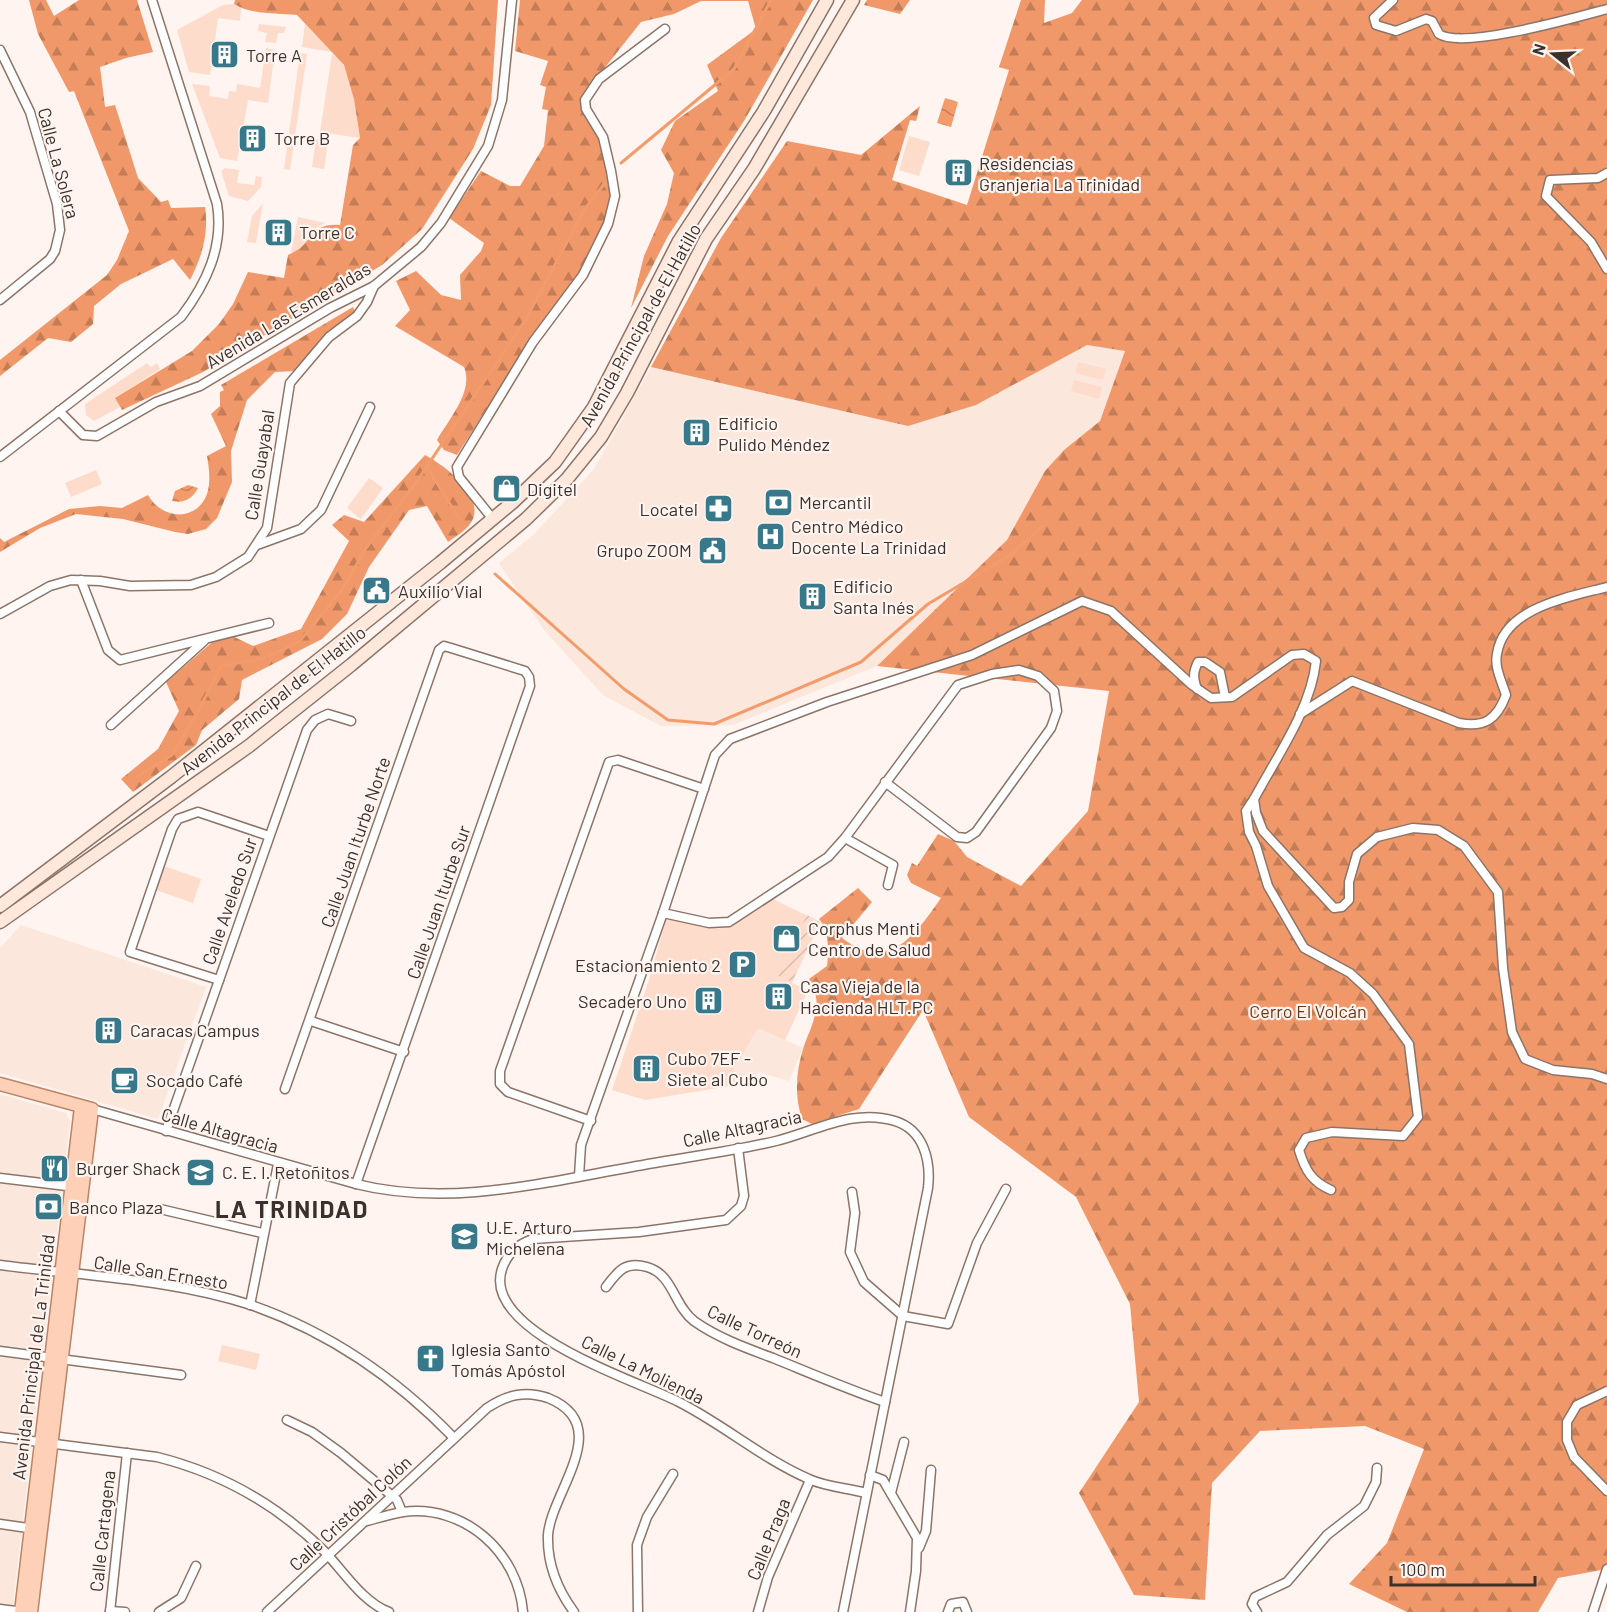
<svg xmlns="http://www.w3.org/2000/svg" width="1607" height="1612" viewBox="0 0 1607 1612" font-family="Barlow,sans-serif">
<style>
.built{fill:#fce7dd}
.green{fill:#fddccb}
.forest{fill:url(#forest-firs)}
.garden{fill:url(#garden-furrows)}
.water{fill:url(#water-waves)}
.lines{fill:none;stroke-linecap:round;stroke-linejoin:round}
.stream{stroke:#f39b6b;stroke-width:3}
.street-casing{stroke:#8c7468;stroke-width:11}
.secondary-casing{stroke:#8c7468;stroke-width:15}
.primary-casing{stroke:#b98467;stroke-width:15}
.street{stroke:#fff;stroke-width:8}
.secondary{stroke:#fee7db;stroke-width:12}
.primary{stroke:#fed0b7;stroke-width:12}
.labels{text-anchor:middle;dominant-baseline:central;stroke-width:4.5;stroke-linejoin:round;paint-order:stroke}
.poi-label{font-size:18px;fill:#3b312c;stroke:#fff4ef;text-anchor:start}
.street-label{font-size:18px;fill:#3b312c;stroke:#fff4ef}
.park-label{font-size:18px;fill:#6f3715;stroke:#fff4ef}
.district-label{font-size:24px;font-weight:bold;letter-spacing:1.5px;fill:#3b312c;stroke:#fff4ef}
</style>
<defs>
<pattern id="forest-firs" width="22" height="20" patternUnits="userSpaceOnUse" patternTransform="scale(1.5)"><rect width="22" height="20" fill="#f09869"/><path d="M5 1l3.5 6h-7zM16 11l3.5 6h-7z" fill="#c47d57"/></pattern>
<pattern id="garden-furrows" width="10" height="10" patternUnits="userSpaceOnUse" patternTransform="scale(1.5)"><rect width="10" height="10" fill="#fddccb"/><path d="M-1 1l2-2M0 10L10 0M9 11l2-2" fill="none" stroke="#dabdae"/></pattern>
<pattern id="water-waves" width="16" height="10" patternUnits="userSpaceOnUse" patternTransform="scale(1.5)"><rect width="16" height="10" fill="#f39b6b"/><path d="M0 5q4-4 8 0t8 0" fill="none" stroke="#c67f58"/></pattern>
</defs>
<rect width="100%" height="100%" fill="#fff4ef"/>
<g class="built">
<polygon points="1087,345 1125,351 1100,421 1064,450 1045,471 1007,540 877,666 733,725 661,726 603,695 544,630 499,563 535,533 594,469 651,367 908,426 976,405"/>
<polygon points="21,925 206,987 158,1119 0,1073 0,948"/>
<polygon points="758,1027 803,1048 789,1081 759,1072 748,1083 744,1075 733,1070"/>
<polygon points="0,1094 66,1113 70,1121 12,1612 0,1612"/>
</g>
<g class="green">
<polygon points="234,4 241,8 240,21 218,18 210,75 189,72 177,30 223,5"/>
<polygon points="259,24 286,27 284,33 278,33 276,43 265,42 267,33 258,31"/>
<polygon points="305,24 332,52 302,47"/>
<polygon points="266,48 275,50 268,103 248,100 237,161 220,158 192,84 210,86 209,96 228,99 229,91 236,92 237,84 260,88"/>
<polygon points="300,53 307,54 290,170 284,169"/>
<path d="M332 54C356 68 355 113 360 138L320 132Z"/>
<polygon points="909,136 930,142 919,176 899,170"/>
<polygon points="316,139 328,141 324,169 312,167"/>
<polygon points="225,168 239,170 237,183 254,185 256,176 262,177 261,187 248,201 229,196 221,171"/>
<polygon points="263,203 256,243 247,242 252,216"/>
<path d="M298 217 325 223 313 230C309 242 303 250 291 253Z"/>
<polygon points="1078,362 1106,369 1103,380 1075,373"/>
<polygon points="147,363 151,367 157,363 160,369 115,398 120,407 94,421 86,415 85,404"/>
<polygon points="1074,380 1102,387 1099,399 1071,391"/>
<polygon points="96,470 102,484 71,497 65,483"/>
<polygon points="369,478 383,488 361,519 347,508"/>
<polygon points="164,866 201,879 193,903 156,890"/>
<polygon points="773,899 820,922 792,983 808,990 785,1040 758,1028 733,1070 744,1075 748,1083 645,1100 612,1090 648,983 667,916 719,929"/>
<polygon points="222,1345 260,1354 256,1370 218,1361"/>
</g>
<g class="forest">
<path d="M29 0H46L54 16 79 0H137L153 52 126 58 100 67 105 107 115 105 138 178 161 202 168 200 171 208 205 207C209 233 202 257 190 280L173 259 121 284 94 306 93 324 71 342 48 338 0 376V360L107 275 117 260 129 231 74 91 69 92 38 34Z"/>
<path d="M235 0H498L491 105 473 149 422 229 382 265 203 372 122 410 115 398 192 351 219 324 233 304 248 272 284 278 288 255C316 244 307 223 340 225L353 145 360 138 354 99 344 65 297 15C276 13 252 15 234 4Z"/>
<path d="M520 0H813L744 121 668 236 631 308 644 256 667 204 674 173 661 150 675 121 718 91 707 65 756 29 748 1H701L674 14 641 22 580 99C582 116 593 124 599 139 606 155 611 180 610 198 607 251 556 300 528 343 504 380 481 418 457 455L444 450 437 440C449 419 474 391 464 367L395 326 410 310 396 281 416 271 441 295 461 300 460 275 481 251 484 243 449 218 481 171 510 186H520L544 146 548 110 542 109 546 87 540 85 548 61 515 51Z"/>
<polygon points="867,0 910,0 900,14 864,5"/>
<path d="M1021 0H1045L1044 23 1072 13 1082 0H1607V1569L1558 1578 1538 1612H1407L1349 1584 1387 1543 1424 1449 1365 1426 1260 1431 1212 1483 1205 1600 1134 1595 1079 1493 1139 1402 1130 1304 1076 1197 969 1117 923 1010 859 1109 812 1124 802 1119C794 1095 796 1070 804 1046 809 1031 819 1014 816 997 815 991 811 985 809 979L827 966C829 952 829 930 819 919L858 888 872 902 842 938C889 974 915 935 941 898L911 883 907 875 912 863 917 866 938 834 954 841 967 857 1021 886 1088 811 1109 691 877 666 1007 540 1045 471 1064 450 1100 421 1125 351 1087 345 976 405 908 426 651 367 721 238 787 141 861 155 920 106 916 121 910 120 892 180 967 205 1009 70 999 67Z"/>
<path d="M353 307 357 316 297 371 275 372 247 400 231 451 232 482 217 518 206 529 188 534 175 532 123 519 76 514 40 528 0 552V538L4 542 69 509 100 506 122 508 148 495C161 519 196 523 207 494 211 482 209 468 207 456L226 446 211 414 220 406V392L224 390 221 385Z"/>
<path d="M425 455C444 465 489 498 470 524 465 531 455 537 448 542L427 506 409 510 369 567 347 614 322 639 242 680 239 699 202 730 196 745 133 792 121 779 158 749 179 711 166 682 224 632 253 646 301 629 349 541 332 525 344 515 364 522Z"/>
</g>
<polygon class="garden" points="807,915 820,922 792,982 777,975"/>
<g class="water">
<polygon points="945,98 958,102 951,127 937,123"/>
<path d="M188 485 198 488C193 498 184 504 172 501L175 491Z"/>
</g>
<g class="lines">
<g class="stream">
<polyline points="621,163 734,69 771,0"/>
<polyline points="427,467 460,520"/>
<polyline points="495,574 624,689 668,720 714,724 861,662 928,604 1012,554 1043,525"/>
<polyline points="137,777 172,755 198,712 221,666 262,659 299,642 342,590 366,548 415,484 526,319 584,210 605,183"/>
</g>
<defs>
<g id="street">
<path d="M1393 0 1374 18 1376 25 1396 31 1426 19 1432 21 1439 34C1463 50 1577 17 1607 9"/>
<polyline points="0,50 30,112 57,204 60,230 55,251 50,259 0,300"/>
<polyline points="1607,173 1598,178 1550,180 1546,196 1591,242 1607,269"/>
<polyline points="59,411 83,435 97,436 156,402 200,386 330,308 374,286 421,247 441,223 488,146 502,100 512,0"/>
<path d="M0 457 181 317C206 284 224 247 217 204L152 0"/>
<polyline points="492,518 459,477 457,467 533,342 583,275 608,224 615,196 611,171 603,137 586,109 585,100 599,79 665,29"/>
<polyline points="257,545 301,529 321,510 370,407"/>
<polyline points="81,580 108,650 120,660 269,623"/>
<polyline points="0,614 50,586 71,580 100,581 130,586 191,585 216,577 248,557 267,528 290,383 329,337 357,316 367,302 374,286"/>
<path d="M1197 689C1193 678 1193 672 1198 662H1205L1220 672 1225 697"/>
<path d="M1300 714 1352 681 1459 723C1485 728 1497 719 1506 695 1502 682 1494 667 1497 654 1504 607 1570 597 1607 587"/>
<polyline points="111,725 204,641"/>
<path d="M1254 799 1246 811 1249 832 1256 846 1268 886 1304 948 1350 973 1373 994 1409 1044 1418 1117 1403 1136 1332 1132 1306 1138 1299 1150C1305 1170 1312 1182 1331 1190"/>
<polyline points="845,838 893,865 888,885"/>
<polyline points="663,913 709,923 729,922 828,857 845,838 958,685 992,674 1019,670 1038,676 1054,691 1057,711 1051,728 976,832 967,838 957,837 885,782"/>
<polyline points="219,980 130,952 172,829 178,819 198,812 269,836"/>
<polyline points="311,1021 404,1052"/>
<polyline points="285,1089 439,650 444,646 451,648 525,671 529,677 530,686 356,1184"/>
<path d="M92 1109 356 1184C448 1207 542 1183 632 1167 680 1158 729 1152 776 1141 816 1131 853 1108 895 1121 924 1130 931 1161 928 1188L843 1612"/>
<polyline points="591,1121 508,1092 500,1084 500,1071 609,762 618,760 704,789"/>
<polyline points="166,1131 307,730 315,720 328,714 351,721"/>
<path d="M738 1148 744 1196 741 1206 726 1220 639 1232 533 1239C518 1244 507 1254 502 1269 481 1332 638 1381 679 1402 724 1425 763 1459 809 1479 826 1487 848 1488 866 1493"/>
<path d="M579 1176 581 1145 663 913 715 755 730 739 827 702 972 655 1082 601 1111 611 1192 685 1211 698 1232 697 1292 655 1304 654 1316 661C1311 709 1277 756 1254 799L1256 813 1263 831 1334 908 1342 907 1349 900V882L1357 854 1377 837 1413 828 1438 830 1464 846 1498 892 1503 968 1512 1032 1525 1059 1553 1070 1592 1074 1607 1079"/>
<polyline points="0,1178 75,1187"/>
<polyline points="852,1192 855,1213 850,1252 864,1282 903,1316 948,1324 977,1243 1006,1189"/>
<polyline points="160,1209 262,1233"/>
<path d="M0 1265C83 1276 171 1279 251 1305 329 1332 397 1379 454 1438"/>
<path d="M606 1287C618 1271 625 1261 647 1267 673 1274 674 1306 694 1321 718 1338 746 1348 773 1358 810 1373 847 1389 885 1402"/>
<polyline points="250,1305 278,1164"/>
<polyline points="0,1351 181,1375"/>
<polyline points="1607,1391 1577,1405 1567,1422 1567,1440 1574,1457 1607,1491"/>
<polyline points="287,1420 312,1432 341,1453 397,1500 402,1512"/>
<path d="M0 1437 157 1457C221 1473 276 1504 323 1550 343 1570 362 1602 389 1612"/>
<polyline points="870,1475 883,1480 917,1538 916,1571 910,1612"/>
<polyline points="891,1493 904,1442"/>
<path d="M367 1521C378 1518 391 1514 403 1512 464 1504 518 1552 523 1612"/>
<polyline points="0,1524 35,1529"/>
<polyline points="919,1548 926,1531 931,1470"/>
<polyline points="0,1609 24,1612"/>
<polyline points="110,1611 125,1612"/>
<polyline points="110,1612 127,1453"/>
<polyline points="159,1612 181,1598 196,1566"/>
<path d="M267 1612 487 1408C507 1395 525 1390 548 1398 616 1425 551 1492 548 1535 547 1564 557 1589 574 1612"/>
<polyline points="638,1612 637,1545 647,1517 673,1474"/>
<polyline points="758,1612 768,1577 810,1480"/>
<polyline points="948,1612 951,1604 963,1602 967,1612"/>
<polyline points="1257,1612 1252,1604 1255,1597 1287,1582 1327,1535 1364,1506 1376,1482 1377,1468"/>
<polyline points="1593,1612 1607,1569"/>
</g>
<g id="secondary">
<polyline points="0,906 171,777 440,563 513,502 555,462 594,407 679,241 764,111 827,0"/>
<polyline points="0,922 249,746 351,665 526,519 567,479 601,437 627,393 706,239 754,169 853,0"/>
</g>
<g id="primary">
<polyline points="0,1084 92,1109 31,1612"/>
<polyline points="21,1612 81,1107"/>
</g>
</defs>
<use href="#street" class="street-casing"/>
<use href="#secondary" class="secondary-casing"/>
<use href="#primary" class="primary-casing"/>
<use href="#street" class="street"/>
<use href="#secondary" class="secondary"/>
<use href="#primary" class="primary"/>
</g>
<defs>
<symbol id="building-square" viewBox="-11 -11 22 22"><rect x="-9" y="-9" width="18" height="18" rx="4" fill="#38788b" stroke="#fff4ef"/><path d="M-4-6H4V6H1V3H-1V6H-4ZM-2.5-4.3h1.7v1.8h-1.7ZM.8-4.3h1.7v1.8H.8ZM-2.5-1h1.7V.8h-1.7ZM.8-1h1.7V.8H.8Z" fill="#fff"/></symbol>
<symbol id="shop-square" viewBox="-11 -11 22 22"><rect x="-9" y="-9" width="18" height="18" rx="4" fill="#38788b" stroke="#fff4ef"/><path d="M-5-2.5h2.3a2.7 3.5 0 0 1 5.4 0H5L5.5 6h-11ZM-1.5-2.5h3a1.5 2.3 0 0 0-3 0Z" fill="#fff"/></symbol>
<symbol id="bank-square" viewBox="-11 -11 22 22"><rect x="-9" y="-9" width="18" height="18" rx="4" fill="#38788b" stroke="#fff4ef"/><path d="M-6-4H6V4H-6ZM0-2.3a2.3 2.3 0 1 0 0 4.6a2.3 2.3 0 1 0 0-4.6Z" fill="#fff"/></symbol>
<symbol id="pharmacy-square" viewBox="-11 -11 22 22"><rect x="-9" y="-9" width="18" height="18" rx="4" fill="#38788b" stroke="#fff4ef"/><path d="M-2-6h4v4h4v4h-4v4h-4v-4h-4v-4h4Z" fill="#fff"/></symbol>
<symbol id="hospital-square" viewBox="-11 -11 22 22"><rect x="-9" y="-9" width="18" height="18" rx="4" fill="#38788b" stroke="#fff4ef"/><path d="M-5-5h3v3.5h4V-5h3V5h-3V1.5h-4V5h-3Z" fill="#fff"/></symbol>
<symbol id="civic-square" viewBox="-11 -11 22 22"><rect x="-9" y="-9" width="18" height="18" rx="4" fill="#38788b" stroke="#fff4ef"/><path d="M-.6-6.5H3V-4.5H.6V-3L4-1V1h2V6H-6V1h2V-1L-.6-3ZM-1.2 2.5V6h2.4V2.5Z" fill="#fff"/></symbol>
<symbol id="parking-square" viewBox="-11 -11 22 22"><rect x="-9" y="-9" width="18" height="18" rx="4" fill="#38788b" stroke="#fff4ef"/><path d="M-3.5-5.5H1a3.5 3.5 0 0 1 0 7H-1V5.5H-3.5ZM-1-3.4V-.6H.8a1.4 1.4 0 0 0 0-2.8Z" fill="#fff"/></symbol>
<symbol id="cafe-square" viewBox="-11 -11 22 22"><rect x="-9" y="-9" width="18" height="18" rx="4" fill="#38788b" stroke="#fff4ef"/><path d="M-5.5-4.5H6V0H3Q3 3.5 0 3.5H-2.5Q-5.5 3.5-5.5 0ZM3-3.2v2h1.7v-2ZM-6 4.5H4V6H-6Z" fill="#fff"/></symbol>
<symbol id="restaurant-square" viewBox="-11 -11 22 22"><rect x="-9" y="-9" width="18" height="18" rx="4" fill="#38788b" stroke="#fff4ef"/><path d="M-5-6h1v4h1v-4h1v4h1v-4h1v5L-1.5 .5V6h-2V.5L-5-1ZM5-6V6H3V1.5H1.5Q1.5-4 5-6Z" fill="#fff"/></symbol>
<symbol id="school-square" viewBox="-11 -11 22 22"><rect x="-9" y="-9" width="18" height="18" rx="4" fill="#38788b" stroke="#fff4ef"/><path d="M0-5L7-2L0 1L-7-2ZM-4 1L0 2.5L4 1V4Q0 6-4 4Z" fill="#fff"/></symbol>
<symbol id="church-square" viewBox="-11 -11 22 22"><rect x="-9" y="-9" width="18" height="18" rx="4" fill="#38788b" stroke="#fff4ef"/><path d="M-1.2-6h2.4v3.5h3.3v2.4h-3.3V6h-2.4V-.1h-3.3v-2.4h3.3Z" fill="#fff"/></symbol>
</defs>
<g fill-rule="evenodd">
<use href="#building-square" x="208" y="38" width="33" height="33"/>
<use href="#building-square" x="236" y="122" width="33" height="33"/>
<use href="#building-square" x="942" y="156" width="33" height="33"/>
<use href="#building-square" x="262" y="216" width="33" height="33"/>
<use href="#building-square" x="680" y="416" width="33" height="33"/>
<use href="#shop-square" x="490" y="472" width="33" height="33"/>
<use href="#bank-square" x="762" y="486" width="33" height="33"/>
<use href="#pharmacy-square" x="702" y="492" width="33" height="33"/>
<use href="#hospital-square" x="754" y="520" width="33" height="33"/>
<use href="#civic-square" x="696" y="534" width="33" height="33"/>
<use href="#civic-square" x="360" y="574" width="33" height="33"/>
<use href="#building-square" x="796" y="580" width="33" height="33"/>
<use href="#shop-square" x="770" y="922" width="33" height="33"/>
<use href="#parking-square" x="726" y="948" width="33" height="33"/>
<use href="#building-square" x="762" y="980" width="33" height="33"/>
<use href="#building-square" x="692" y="984" width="33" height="33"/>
<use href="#building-square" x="92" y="1014" width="33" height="33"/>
<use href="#building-square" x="630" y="1052" width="33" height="33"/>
<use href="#cafe-square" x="108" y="1064" width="33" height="33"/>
<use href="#restaurant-square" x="38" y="1152" width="33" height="33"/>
<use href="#school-square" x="184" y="1156" width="33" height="33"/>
<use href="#bank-square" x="32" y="1190" width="33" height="33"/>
<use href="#school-square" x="448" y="1220" width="33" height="33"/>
<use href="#church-square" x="414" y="1342" width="33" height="33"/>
</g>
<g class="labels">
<g class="poi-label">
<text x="246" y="55">Torre A</text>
<text x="274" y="138">Torre B</text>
<text x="979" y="163">Residencias<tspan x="979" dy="21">Granjeria La Trinidad</tspan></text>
<text x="299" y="232">Torre C</text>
<text x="718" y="423">Edificio<tspan x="718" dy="21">Pulido Méndez</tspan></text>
<text x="527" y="489">Digitel</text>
<text x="799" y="502">Mercantil</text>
<text x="698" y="509" text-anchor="end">Locatel</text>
<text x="791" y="526">Centro Médico<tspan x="791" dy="21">Docente La Trinidad</tspan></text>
<text x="692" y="550" text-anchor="end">Grupo ZOOM</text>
<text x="833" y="586">Edificio<tspan x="833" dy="21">Santa Inés</tspan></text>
<text x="398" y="591">Auxilio Vial</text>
<text x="808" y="928">Corphus Menti<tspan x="808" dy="21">Centro de Salud</tspan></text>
<text x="721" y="965" text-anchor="end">Estacionamiento 2</text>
<text x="800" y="986">Casa Vieja de la<tspan x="800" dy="21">Hacienda HLT.PC</tspan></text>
<text x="687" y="1001" text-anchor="end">Secadero Uno</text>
<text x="130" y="1030">Caracas Campus</text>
<text x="667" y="1058">Cubo 7EF -<tspan x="667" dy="21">Siete al Cubo</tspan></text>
<text x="146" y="1080">Socado Café</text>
<text x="76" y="1168">Burger Shack</text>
<text x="222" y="1172">C. E. I. Retoñitos</text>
<text x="69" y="1207">Banco Plaza</text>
<text x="486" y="1227">U.E. Arturo<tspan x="486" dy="21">Michelena</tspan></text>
<text x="451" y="1349">Iglesia Santo<tspan x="451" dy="21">Tomás Apóstol</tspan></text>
</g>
<g class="street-label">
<text transform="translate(59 163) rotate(75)">Calle La Solera</text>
<text transform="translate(288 315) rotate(-31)">Avenida Las Esmeraldas</text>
<text transform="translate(640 325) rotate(-61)">Avenida Principal de El Hatillo</text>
<text transform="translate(259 465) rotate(-81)">Calle Guayabal</text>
<text transform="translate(273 700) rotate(-38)">Avenida Principal de El Hatillo</text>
<text transform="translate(355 842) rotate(-71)">Calle Juan Iturbe Norte</text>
<text transform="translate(229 901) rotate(-71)">Calle Aveledo Sur</text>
<text transform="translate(438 902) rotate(-71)">Calle Juan Iturbe Sur</text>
<text transform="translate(742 1128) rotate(-12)">Calle Altagracia</text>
<text transform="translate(220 1130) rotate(16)">Calle Altagracia</text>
<text transform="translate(161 1272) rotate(9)">Calle San Ernesto</text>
<text transform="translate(755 1331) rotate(25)">Calle Torreón</text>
<text transform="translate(33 1357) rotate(-83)">Avenida Principal de La Trinidad</text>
<text transform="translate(643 1369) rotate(26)">Calle La Molienda</text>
<text transform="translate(350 1513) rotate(-43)">Calle Cristóbal Colón</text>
<text transform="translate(102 1531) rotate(-84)">Calle Cartagena</text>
<text transform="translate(768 1539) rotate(-68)">Calle Praga</text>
</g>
<g class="park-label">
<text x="1308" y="1011">Cerro El Volcán</text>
</g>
<g class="district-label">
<text x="292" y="1208">LA TRINIDAD</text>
</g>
</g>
<g transform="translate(1553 54) rotate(288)" stroke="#fff4ef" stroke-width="4.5" paint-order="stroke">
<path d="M0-4.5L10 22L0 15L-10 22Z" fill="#3b312c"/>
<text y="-9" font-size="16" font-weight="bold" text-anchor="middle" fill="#3b312c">N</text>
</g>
<path d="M1391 1576v9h144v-9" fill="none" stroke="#3b312c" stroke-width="3"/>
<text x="1400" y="1576" font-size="18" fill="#3b312c" stroke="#fff4ef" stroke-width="4.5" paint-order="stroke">100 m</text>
</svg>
